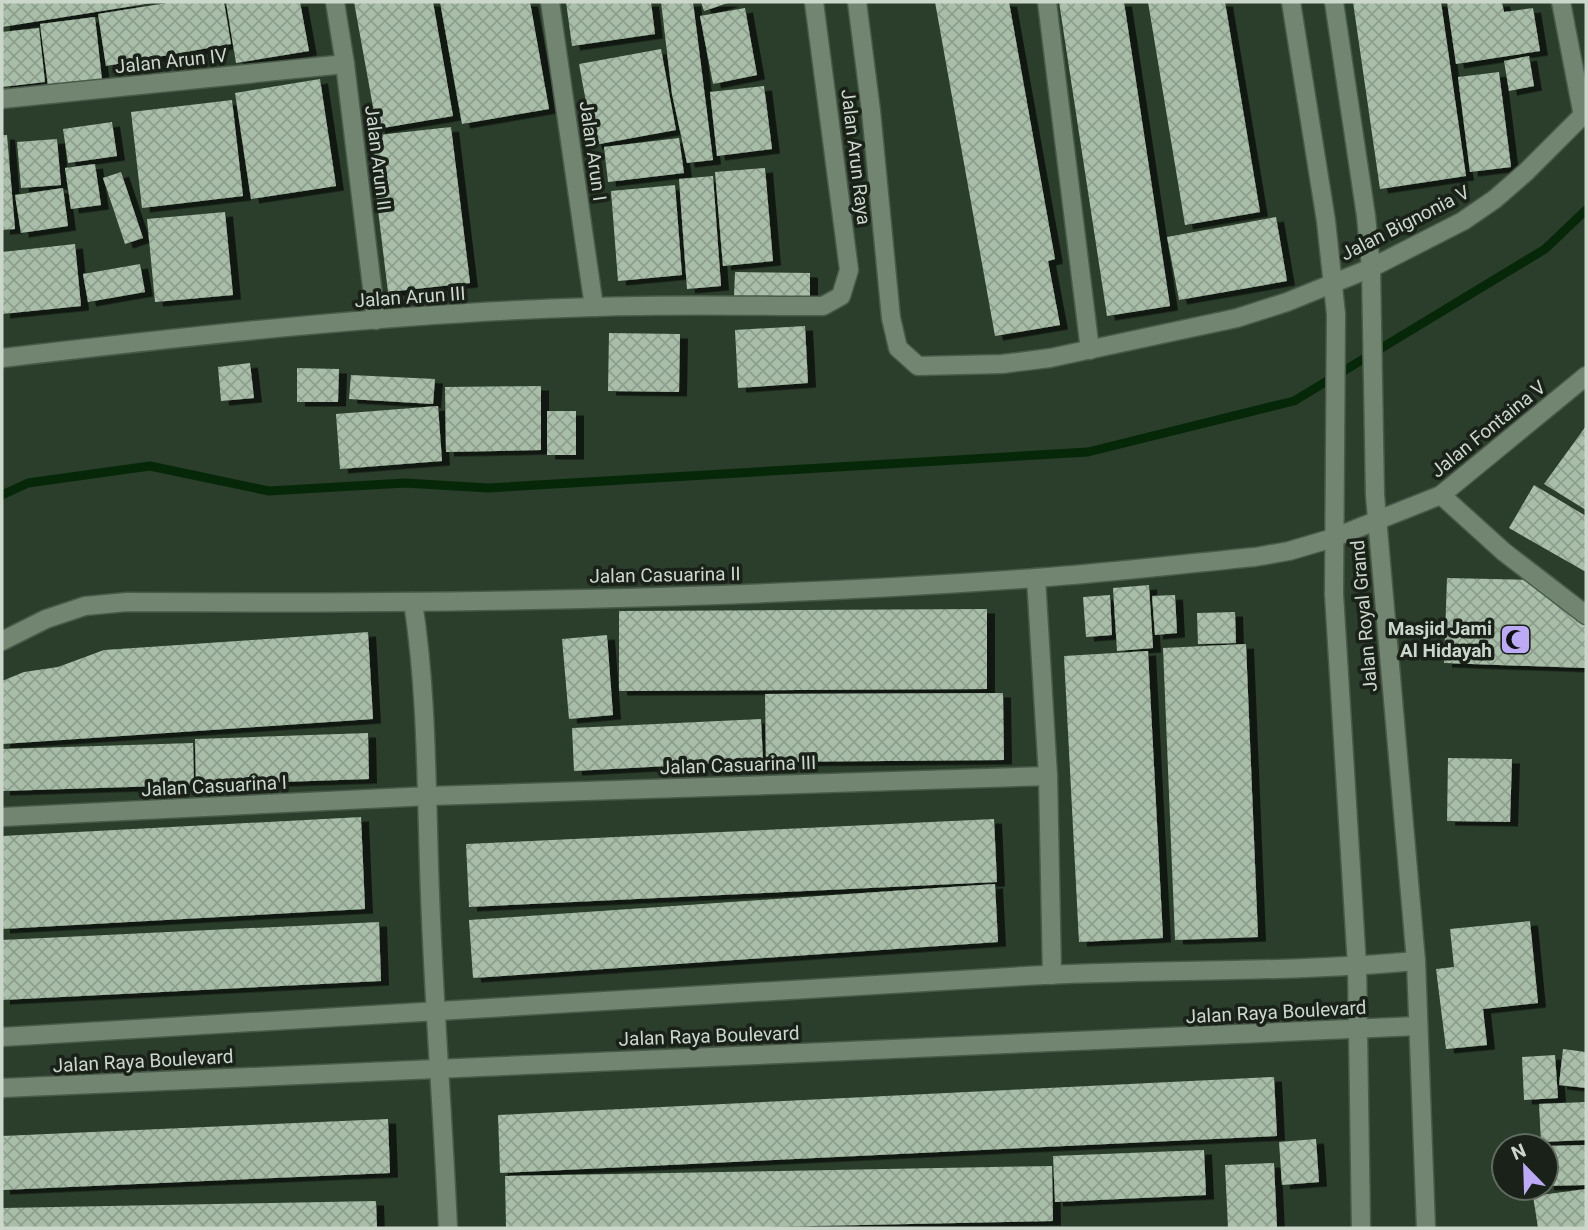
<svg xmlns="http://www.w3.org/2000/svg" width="1588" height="1230" viewBox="0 0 1588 1230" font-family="Roboto,sans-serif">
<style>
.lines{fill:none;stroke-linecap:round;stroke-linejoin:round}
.stream{stroke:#062809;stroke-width:9}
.building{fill:url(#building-cross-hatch);filter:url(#shadow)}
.minor-casing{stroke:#4a5a4a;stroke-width:21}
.minor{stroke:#718570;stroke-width:18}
.labels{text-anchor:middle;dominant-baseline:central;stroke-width:7;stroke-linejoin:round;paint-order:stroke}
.street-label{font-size:19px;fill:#ccd7cc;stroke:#192119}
.poi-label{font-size:19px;font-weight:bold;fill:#ccd7cc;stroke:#192119;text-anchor:end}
</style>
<defs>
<pattern id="building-cross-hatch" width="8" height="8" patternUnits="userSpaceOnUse" patternTransform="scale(1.75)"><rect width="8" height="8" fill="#a9bea8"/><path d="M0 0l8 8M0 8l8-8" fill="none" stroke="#8e9e8d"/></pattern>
<filter id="shadow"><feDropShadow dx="8" dy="4.5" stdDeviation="0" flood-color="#0009"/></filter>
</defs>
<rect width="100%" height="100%" fill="#2b3d2b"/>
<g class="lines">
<polyline class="stream" points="2,495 28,483 150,466 269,491 405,483 488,488 1088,452 1294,401 1545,249 1586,210"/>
</g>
<g class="building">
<polygon points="2,2 152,2 152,3 2,27"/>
<polygon points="173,2 224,2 231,44 106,66 98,14"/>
<polygon points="226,2 300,2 309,51 236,63"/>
<polygon points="354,2 433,2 453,116 377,129"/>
<polygon points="440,2 530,2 549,109 462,124"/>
<polygon points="566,2 651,2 655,34 572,46"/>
<polygon points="661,2 693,2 713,160 687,163 672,94"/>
<polygon points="701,2 731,2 704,11"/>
<polygon points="935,2 1009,2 1055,259 1048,261 1060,325 995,336"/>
<polygon points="1059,2 1124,2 1170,306 1107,316"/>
<polygon points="1148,2 1225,2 1260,212 1185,225"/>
<polygon points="1353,2 1441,2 1466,176 1380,189"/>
<polygon points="1447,2 1502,2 1504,12 1533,8 1540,51 1456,64"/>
<polygon points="745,8 757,75 713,84 700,16"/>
<polygon points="95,17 102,80 48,86 40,24"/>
<polygon points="39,28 45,82 2,87 2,32"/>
<polygon points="661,49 676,130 594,145 579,64"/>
<polygon points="1529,56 1534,86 1509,91 1504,61"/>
<polygon points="1499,72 1511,167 1470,172 1458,77"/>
<polygon points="320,79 336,186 251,199 235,93"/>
<polygon points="764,86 772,149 717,156 710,92"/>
<polygon points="232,100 243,196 142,208 131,112"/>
<polygon points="112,122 117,156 68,163 63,129"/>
<polygon points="451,127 470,283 388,292 369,136"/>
<polygon points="2,135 7,135 15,229 2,230"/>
<polygon points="679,138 684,173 608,182 604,147"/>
<polygon points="57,139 61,185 21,188 17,142"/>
<polygon points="95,164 101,205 71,209 65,168"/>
<polygon points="765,168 773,261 723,266 715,172"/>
<polygon points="121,172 143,238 125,244 103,178"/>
<polygon points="713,176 721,286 687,289 679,179"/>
<polygon points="675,185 682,275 618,281 611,191"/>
<polygon points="63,188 68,226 21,233 15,195"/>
<polygon points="225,212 233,295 155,302 147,219"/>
<polygon points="1276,217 1287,281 1179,300 1167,237"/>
<polygon points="75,244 81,306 2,314 2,252"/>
<polygon points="140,264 145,292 88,302 83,274"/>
<polygon points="735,272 810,273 810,299 734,297"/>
<polygon points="805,326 808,383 738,388 735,330"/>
<polygon points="609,333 680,334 679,392 608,391"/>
<polygon points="250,363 254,398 221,401 218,367"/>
<polygon points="297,368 339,369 338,402 297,402"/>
<polygon points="351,375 435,379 433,404 349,399"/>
<polygon points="541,386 541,450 446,452 445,387"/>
<polygon points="438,406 442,461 340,469 336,414"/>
<rect x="547" y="411" width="29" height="44"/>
<polygon points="1586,426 1586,510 1544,484"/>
<polygon points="1534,485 1586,516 1586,572 1509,528"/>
<polygon points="1447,578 1535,580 1586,615 1586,668 1444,663"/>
<polygon points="1149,585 1153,648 1117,651 1113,588"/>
<polygon points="1110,595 1112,635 1086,637 1083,597"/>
<polygon points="1175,595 1177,633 1155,635 1152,596"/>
<polygon points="987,609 987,689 619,691 619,611"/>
<polygon points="1235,612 1236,643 1198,644 1197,613"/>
<polygon points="368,632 373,719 2,744 2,681 24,672 58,667 104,650"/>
<polygon points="607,635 613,715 569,719 562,639"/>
<polygon points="1246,644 1258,937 1175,940 1163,648"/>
<polygon points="1148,651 1163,938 1079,942 1064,656"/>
<polygon points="1003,693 1004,760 766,762 765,694"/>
<polygon points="761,719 763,761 574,771 572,728"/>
<polygon points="368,733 369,779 196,785 195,739"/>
<polygon points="193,743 194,785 2,791 2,749"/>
<polygon points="1448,758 1512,759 1510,822 1447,821"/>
<polygon points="361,817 365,909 2,929 2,836"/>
<polygon points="994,819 997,882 469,907 466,844"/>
<polygon points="995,884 998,942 473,978 469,920"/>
<polygon points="1530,921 1538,1003 1483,1009 1487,1045 1446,1049 1436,969 1454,967 1450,929"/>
<polygon points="379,922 381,981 2,1000 2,940"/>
<polygon points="1563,1049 1586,1052 1586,1088 1559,1085"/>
<polygon points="1555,1055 1558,1098 1524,1100 1522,1057"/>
<polygon points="1274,1077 1277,1136 500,1173 498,1115"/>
<polygon points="1586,1102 1586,1140 1541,1142 1539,1104"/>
<polygon points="388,1119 390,1173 2,1190 2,1136"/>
<polygon points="1316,1139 1319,1182 1282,1185 1279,1142"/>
<polygon points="1586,1145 1586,1185 1546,1186 1546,1146"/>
<polygon points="1204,1150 1206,1195 1055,1202 1053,1156"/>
<polygon points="1274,1163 1277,1228 1228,1228 1225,1165"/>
<polygon points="1052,1166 1053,1221 722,1228 506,1228 505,1176"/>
<polygon points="1586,1189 1586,1228 1538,1228 1533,1196"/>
<polygon points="376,1201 377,1228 2,1228 2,1208"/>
</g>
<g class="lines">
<defs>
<g id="minor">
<polyline points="335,2 345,64 376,320"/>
<polyline points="550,2 594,307"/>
<polyline points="857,2 871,111 891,318 898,348 918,366 1002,364 1050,358 1237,318 1287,302 1371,268 1463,221 1495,199 1526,172 1586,112"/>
<polyline points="1047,2 1090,350"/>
<polyline points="1291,2 1326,221 1336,314 1334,594 1357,966 1361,1228"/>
<polyline points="1334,2 1366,216 1371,268 1375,495 1416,961 1426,1228"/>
<polyline points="1561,2 1583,116"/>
<polyline points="2,99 345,64"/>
<path d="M2 358C198 335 396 313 594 307 670 304 747 306 823 306L841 296 849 270 814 2"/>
<polyline points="1441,495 1504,552 1586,615"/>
<polyline points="1036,578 1048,776 1052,975"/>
<path d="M413 602C428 699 426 796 430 894 434 1005 443 1117 448 1228"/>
<path d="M2 641 46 619 85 606 127 602C430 604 733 600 1035 578 1108 573 1182 564 1255 557L1289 551 1333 538 1441 495 1586 376"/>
<polyline points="2,817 429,796 1048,776"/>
<path d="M2 1037C343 1014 684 995 1025 976 1155 969 1286 973 1416 961"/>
<polyline points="2,1088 1418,1026"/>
</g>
</defs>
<use href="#minor" class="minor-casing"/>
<use href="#minor" class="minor"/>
</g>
<defs>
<symbol id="mosque-square" viewBox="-11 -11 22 22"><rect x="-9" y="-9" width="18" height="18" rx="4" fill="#bcaaf6" stroke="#192119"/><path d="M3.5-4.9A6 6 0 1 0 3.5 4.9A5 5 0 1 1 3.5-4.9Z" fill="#111"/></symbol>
</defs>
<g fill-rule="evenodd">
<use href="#mosque-square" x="1498" y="622" width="35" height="35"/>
</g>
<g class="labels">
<g class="street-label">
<text transform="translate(171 61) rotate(-6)">Jalan Arun IV</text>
<text transform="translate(593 151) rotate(82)">Jalan Arun I</text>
<text transform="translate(856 157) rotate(83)">Jalan Arun Raya</text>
<text transform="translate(378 158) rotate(83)">Jalan Arun II</text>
<text transform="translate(1405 223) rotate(-27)">Jalan Bignonia V</text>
<text transform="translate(410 297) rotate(-4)">Jalan Arun III</text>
<text transform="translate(1488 429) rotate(-39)">Jalan Fontaina V</text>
<text transform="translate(665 575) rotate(-1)">Jalan Casuarina II</text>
<text transform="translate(1364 616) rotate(-95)">Jalan Royal Grand</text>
<text transform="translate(738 765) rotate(-2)">Jalan Casuarina III</text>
<text transform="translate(214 786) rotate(-3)">Jalan Casuarina I</text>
<text transform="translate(1276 1012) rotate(-3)">Jalan Raya Boulevard</text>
<text transform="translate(709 1036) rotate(-2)">Jalan Raya Boulevard</text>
<text transform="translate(143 1061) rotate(-3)">Jalan Raya Boulevard</text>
</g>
<g class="poi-label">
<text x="1492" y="628">Masjid Jami<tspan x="1492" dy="22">Al Hidayah</tspan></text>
</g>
</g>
<rect width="1588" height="1230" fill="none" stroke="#ccd7cc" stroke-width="7"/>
<g transform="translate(1525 1167) rotate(337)"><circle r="33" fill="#192119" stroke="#616a61" stroke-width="2"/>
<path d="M0-5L12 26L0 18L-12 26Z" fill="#bcaaf6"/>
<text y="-10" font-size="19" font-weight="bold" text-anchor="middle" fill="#ccd7cc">N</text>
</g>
</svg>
